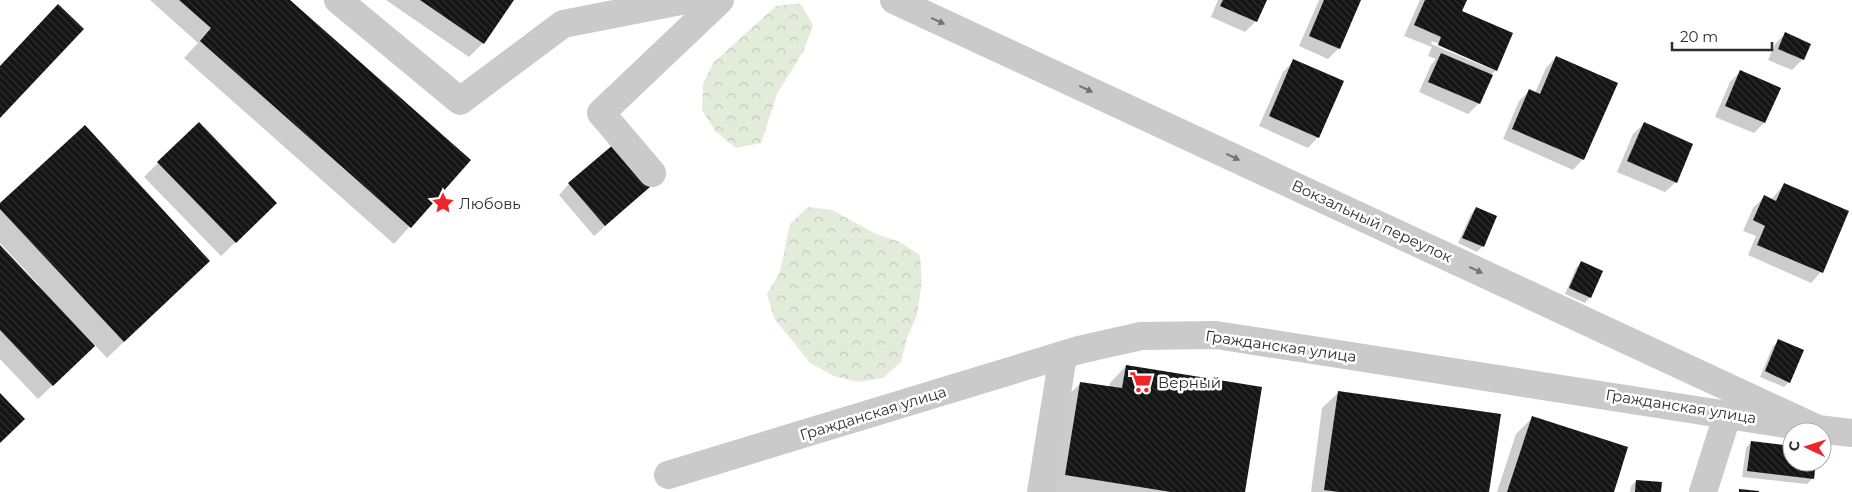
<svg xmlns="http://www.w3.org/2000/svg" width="1852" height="492" viewBox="0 0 1852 492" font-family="Montserrat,sans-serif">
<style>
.forest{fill:url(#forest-crowns)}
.shadow{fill:#0003;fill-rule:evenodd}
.building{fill:url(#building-back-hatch)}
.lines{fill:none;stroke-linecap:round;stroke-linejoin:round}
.minor{stroke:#cacaca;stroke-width:28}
.oneway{fill:#747474}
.labels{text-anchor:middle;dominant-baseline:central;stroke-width:5;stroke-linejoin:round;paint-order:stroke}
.poi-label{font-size:15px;fill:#2d2d2d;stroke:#fff;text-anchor:start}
.street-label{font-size:15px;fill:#2d2d2d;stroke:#fff}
</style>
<defs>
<pattern id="forest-crowns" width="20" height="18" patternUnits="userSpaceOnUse" patternTransform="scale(1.25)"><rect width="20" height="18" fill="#e3ecda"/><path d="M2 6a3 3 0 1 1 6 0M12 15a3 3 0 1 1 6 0" fill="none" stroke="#c3cbbb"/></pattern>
<pattern id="building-back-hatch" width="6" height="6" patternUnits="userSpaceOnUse" patternTransform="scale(1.25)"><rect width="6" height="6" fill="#141414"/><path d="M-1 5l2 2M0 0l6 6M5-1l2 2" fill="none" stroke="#2e2e2e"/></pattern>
</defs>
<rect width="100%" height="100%" fill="#fff"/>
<g class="forest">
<polygon points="800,3 813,25 804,50 777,94 761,143 736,148 716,132 702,110 703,84 713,63 776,6"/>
<polygon points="808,207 832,210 876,234 900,242 920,255 922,281 917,315 907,338 901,362 883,378 858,382 834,376 810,363 774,318 767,294 780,272 790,224"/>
</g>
<g class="shadow">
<polygon points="150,0 288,0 469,160 394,244 184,58 198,43"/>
<polygon points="386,0 512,0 483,43 469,57"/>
<polygon points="1218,0 1265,0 1256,21 1245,32 1211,17"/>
<polygon points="1319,0 1360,0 1339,48 1328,59 1299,46"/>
<path d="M1420 0H1463L1461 12 1496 70 1490 76 1479 103 1468 114 1419 92 1431 65 1436 59 1428 56 1432 47 1404 36ZM1432 41 1493 67V70L1431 44Z"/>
<polygon points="1785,34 1809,44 1802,60 1792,70 1768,60 1775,44"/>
<polygon points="1556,57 1583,159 1573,170 1503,139 1519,101 1529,91 1535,93 1546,68"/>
<polygon points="1294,61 1318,137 1308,148 1259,126 1283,72"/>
<polygon points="1740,72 1779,88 1764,123 1754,133 1715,117 1730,82"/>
<polygon points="1644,124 1676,182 1665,192 1617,172 1633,134"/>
<polygon points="158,163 276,203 221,256 144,177"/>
<polygon points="569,184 649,187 594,236 559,195"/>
<polygon points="1784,184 1821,272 1811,283 1748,255 1756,236 1743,231 1753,208 1764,197 1771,200"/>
<polygon points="0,205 192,277 107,358 95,345 38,399 0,359 0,247 37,287 39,285 0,243"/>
<polygon points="1476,208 1483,246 1477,252 1458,243 1471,214"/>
<polygon points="1582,263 1590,297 1585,303 1565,294 1576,268"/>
<polygon points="1779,341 1789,382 1784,387 1760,377 1773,346"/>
<polygon points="1126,366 1244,492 1054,492 1064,399 1081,383 1109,388 1110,383"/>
<polygon points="1339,392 1488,492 1311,492 1322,408"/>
<polygon points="1532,418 1613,492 1497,492 1516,434"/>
<polygon points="1751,442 1792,447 1792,462 1815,462 1812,479 1807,484 1742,477 1746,448"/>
<polygon points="1636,481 1660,492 1630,492 1631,486"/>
</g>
<g class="building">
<polygon points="179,0 290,0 471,160 411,228 200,41 211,28"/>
<polygon points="420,0 514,0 484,44"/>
<polygon points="1223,0 1267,0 1257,22 1220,6"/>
<polygon points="1324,0 1361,0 1340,49 1309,36"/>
<polygon points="1425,0 1467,0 1462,11 1513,33 1497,71 1438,45 1441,37 1414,25"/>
<polygon points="58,4 84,29 0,118 0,66"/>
<polygon points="1785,32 1811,44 1804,60 1778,49"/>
<polygon points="1441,53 1493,75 1480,104 1428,82"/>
<polygon points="1556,56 1618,83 1584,160 1512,129 1529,89 1540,94"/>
<polygon points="1293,59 1344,81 1319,138 1269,116"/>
<polygon points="1740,70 1781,88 1765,123 1725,106"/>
<polygon points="199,122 277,203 236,243 157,162"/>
<polygon points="1644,122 1693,144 1677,183 1627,161"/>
<polygon points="85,125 210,261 124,342 0,209 0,203"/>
<polygon points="614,144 650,187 605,226 568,183"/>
<polygon points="1784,183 1849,211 1823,273 1757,245 1765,226 1753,220 1764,195 1776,201"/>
<polygon points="1476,207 1497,216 1484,247 1462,238"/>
<polygon points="0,245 95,346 53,386 0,330"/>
<polygon points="1581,261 1603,271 1591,298 1569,288"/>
<polygon points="1778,339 1804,350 1790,383 1765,371"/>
<polygon points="1126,365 1262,387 1245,492 1171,492 1065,475 1080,382 1122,388"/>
<polygon points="1338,391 1501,414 1489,492 1339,492 1324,490"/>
<polygon points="0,393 25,419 0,443"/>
<polygon points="1532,416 1628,447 1614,492 1507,492"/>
<polygon points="1751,441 1792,446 1792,462 1816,462 1814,479 1747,471"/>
<polygon points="1636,480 1662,482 1661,492 1635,492"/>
<polygon points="1739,489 1759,491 1759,492 1739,492"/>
</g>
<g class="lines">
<g class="minor">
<polyline points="338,0 460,101 563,24 686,0"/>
<polyline points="894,0 1818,429 1852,433"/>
<polyline points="652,173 601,113 720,0"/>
<polyline points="668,475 1079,350 1141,336 1216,335 1818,429"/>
<polyline points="1041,492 1063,356"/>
<polyline points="1703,492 1728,413"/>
</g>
</g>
<defs><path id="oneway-solid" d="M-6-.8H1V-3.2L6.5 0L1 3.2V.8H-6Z" transform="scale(1.25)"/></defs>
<g class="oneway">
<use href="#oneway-solid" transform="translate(938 21) rotate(25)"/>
<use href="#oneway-solid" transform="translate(1086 89) rotate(25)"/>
<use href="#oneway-solid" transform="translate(1233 157) rotate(25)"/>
<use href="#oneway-solid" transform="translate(1476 270) rotate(25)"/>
</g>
<defs>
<symbol id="sight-bare" viewBox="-9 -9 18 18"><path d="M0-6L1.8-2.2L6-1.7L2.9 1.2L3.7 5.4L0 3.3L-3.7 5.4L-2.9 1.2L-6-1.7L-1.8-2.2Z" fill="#ee262b" stroke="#fff" stroke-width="2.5" paint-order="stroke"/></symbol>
<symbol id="supermarket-bare" viewBox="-9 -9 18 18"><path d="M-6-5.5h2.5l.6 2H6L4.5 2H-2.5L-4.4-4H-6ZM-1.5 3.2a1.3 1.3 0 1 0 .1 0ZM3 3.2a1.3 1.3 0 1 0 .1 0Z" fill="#ee262b" stroke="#fff" stroke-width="2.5" paint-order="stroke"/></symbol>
</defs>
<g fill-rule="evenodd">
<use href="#sight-bare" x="427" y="187" width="32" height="32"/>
<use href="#supermarket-bare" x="1125" y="366" width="32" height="32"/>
</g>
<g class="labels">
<g class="poi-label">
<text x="459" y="203">Любовь</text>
<text x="1158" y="382">Верный</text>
</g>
<g class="street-label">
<text transform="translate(1372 221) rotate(25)">Вокзальный переулок</text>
<text transform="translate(1281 346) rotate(8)">Гражданская улица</text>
<text transform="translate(1681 406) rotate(9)">Гражданская улица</text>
<text transform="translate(873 413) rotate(-17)">Гражданская улица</text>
</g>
</g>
<g transform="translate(1807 447) rotate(274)"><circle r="24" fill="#ffffff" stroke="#ababab"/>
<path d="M0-4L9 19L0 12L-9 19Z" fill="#ee262b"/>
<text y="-8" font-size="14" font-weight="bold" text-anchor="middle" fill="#2d2d2d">С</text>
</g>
<path d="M1672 42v8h100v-8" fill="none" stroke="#2d2d2d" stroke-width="2.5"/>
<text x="1680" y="42" font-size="15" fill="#2d2d2d" stroke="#ffffff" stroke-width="4" paint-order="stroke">20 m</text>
</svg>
